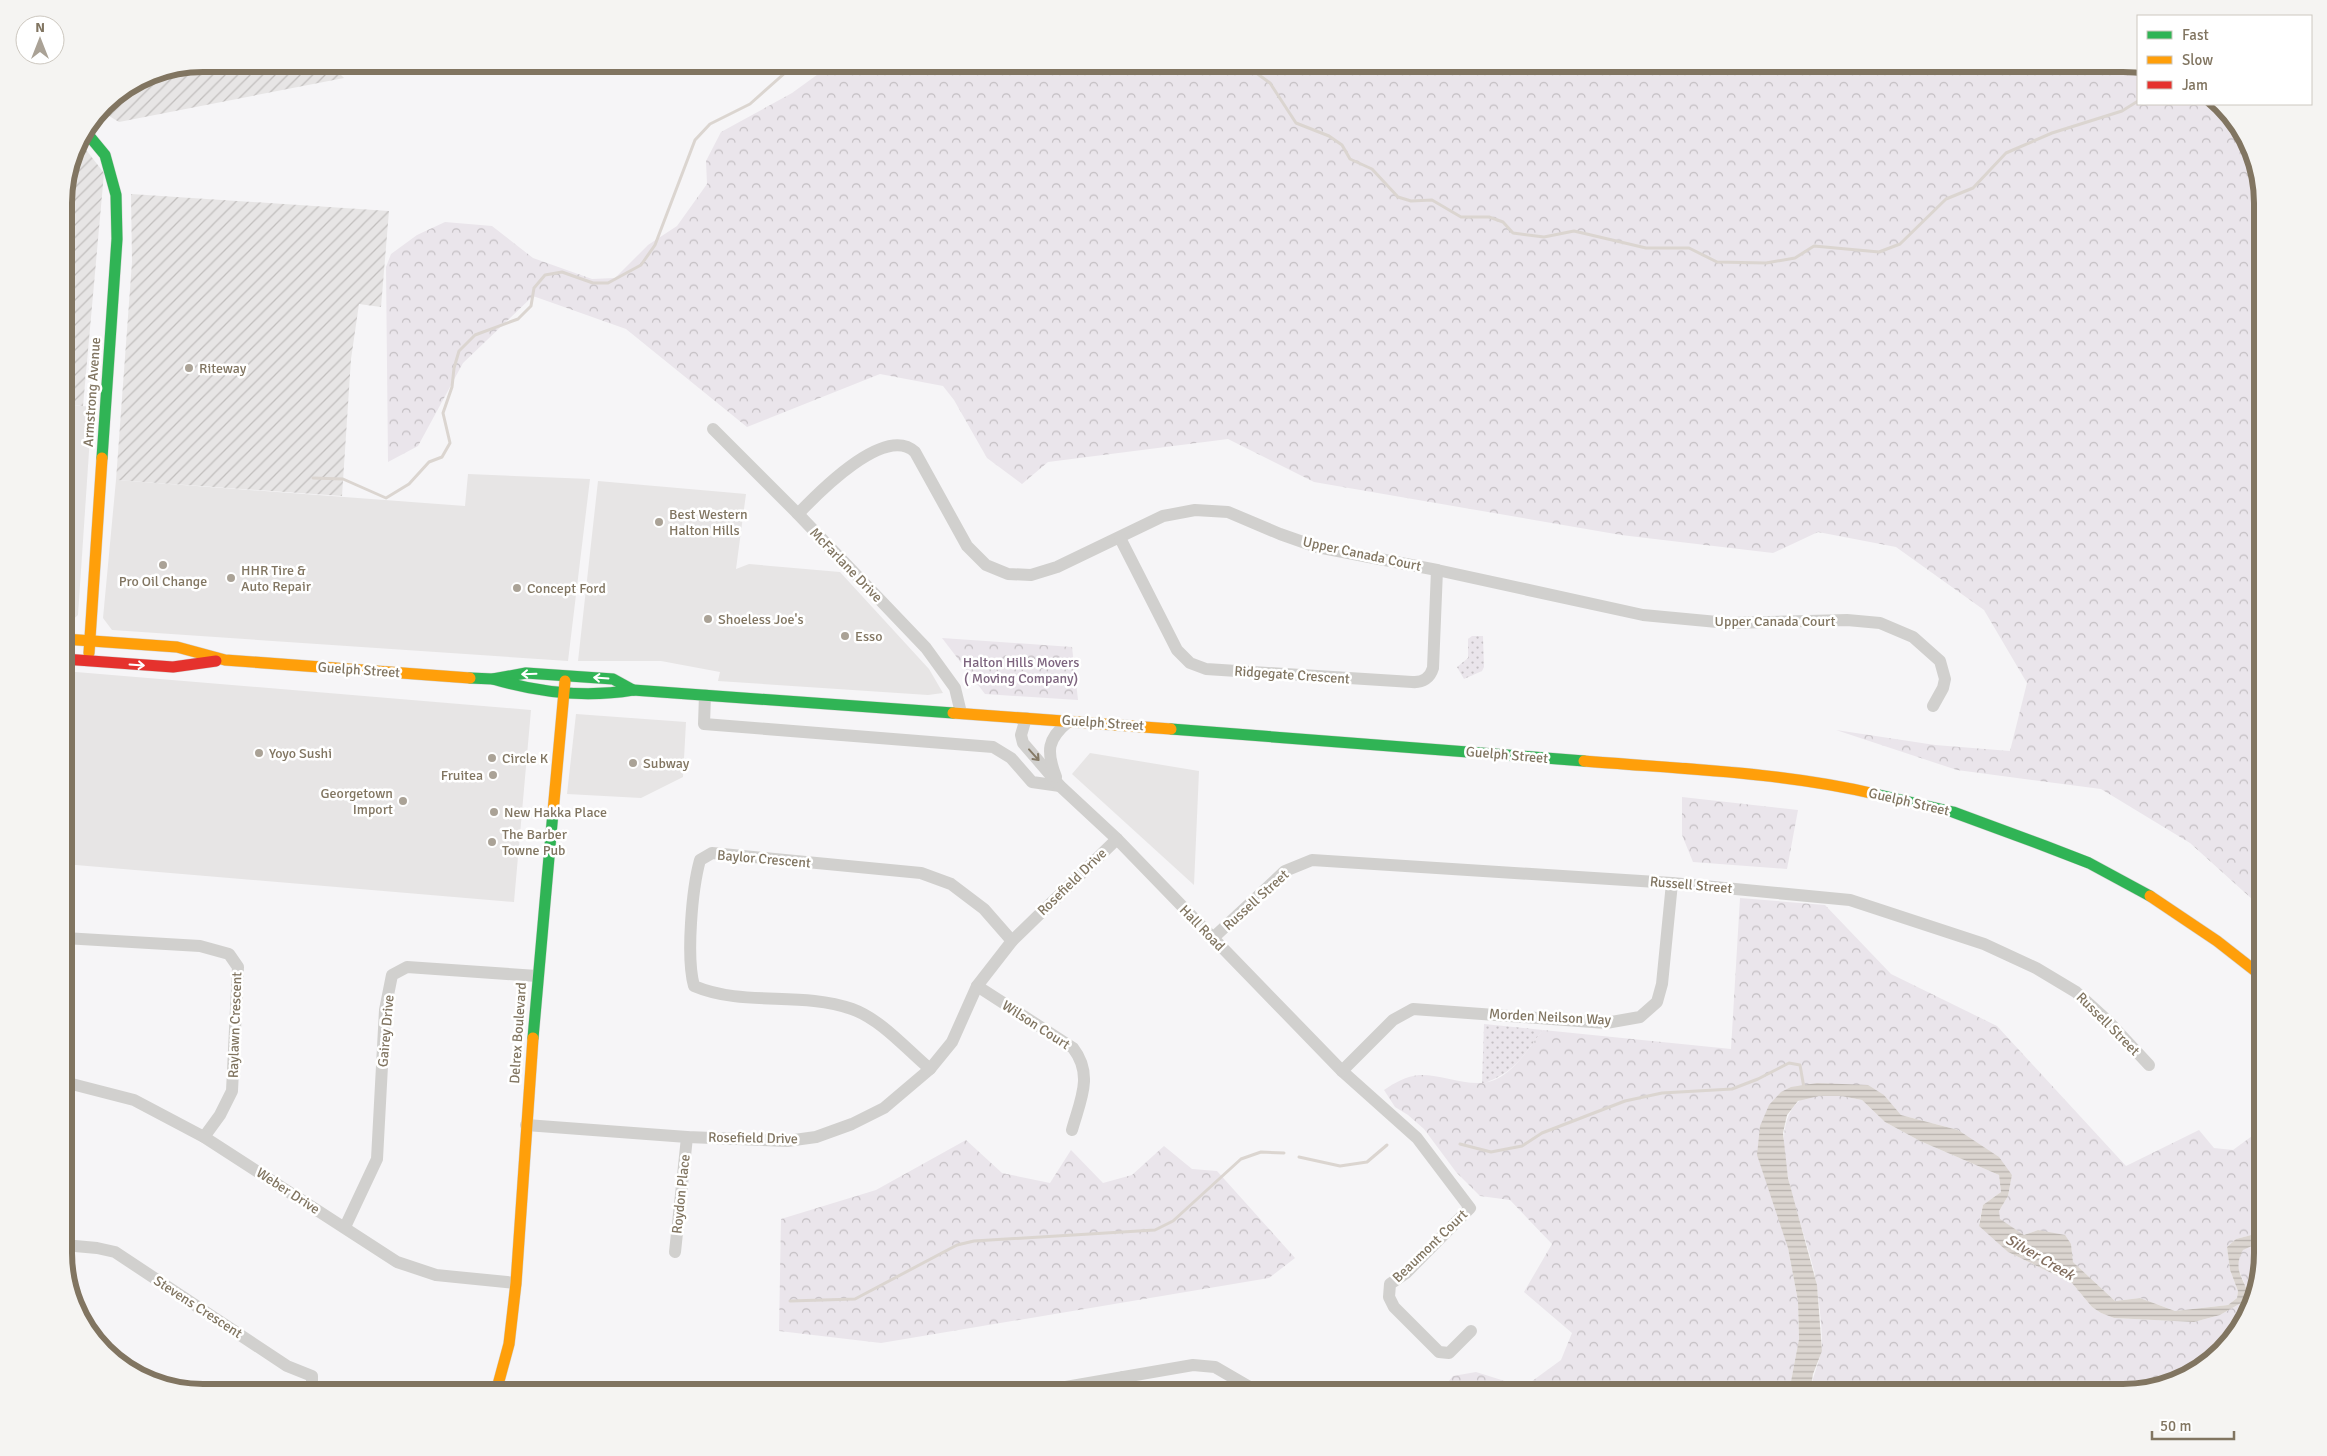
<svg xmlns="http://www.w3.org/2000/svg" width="2327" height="1456" viewBox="0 0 2327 1456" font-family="Signika,sans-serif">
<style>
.built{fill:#e7e5e5}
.industrial{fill:url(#industrial-furrows)}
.grass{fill:url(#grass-dots)}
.forest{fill:url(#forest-crowns)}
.water{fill:url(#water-rules)}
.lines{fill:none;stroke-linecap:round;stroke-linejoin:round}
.stream{stroke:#dbd5d0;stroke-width:3}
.fast-casing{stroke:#d4d3d2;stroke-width:12}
.slow-casing{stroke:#d4d3d2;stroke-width:12}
.jam-casing{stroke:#d4d3d2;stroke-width:12}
.street{stroke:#d1d0ce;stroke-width:12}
.fast{stroke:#30b455;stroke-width:11}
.slow{stroke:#ff9f0a;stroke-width:11}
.jam{stroke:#e5322d;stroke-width:11}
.oneway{stroke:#fff}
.oneway2{stroke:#857a66}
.poi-dot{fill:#aaa296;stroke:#fff;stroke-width:2}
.labels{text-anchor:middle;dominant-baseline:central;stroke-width:5;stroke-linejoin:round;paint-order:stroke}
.poi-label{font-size:14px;fill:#817561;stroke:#fff;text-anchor:start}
.street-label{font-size:14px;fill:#817561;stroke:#fff}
.park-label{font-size:14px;fill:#7d647e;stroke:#fff}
.water-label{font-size:15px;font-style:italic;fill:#836f60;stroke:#fff}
.rim{fill:none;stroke:#817561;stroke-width:6}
</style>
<defs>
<pattern id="industrial-furrows" width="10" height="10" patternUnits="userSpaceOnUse" patternTransform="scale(1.25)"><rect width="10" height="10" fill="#e7e5e5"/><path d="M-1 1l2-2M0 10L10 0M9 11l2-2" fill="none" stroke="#c1bebd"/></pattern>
<pattern id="grass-dots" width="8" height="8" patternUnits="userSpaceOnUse" patternTransform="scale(1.25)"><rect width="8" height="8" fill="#eae5eb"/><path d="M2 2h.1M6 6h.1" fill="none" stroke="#c3bec2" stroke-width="1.8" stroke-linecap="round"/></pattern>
<pattern id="forest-crowns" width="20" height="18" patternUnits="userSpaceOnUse" patternTransform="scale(1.25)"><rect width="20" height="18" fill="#eae5eb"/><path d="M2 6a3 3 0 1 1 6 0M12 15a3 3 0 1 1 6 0" fill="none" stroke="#c3bec2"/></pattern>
<pattern id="water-rules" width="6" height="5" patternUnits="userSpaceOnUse" patternTransform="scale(1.25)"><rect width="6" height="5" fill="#dbd5d0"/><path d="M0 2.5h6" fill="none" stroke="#b7b1ac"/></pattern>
</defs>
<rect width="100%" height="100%" fill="#f6f5f7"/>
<g class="built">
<polygon points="64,404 92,407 78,615 70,622 64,621"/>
<polygon points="468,474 590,479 568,661 112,630 103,618 116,480 465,506"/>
<polygon points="598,481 746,494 736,569 749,564 840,572 929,669 943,693 928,695 718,681 720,672 661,661 578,661"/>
<polygon points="64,671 531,710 514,902 64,864"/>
<polygon points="576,714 686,722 683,777 641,798 567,794"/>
<polygon points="1090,753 1199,771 1194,885 1072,774"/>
</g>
<g class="industrial">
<polygon points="204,64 330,64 344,78 119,122 101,111 105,105 150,74"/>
<polygon points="80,142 104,173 83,406 64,404 64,195 75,150"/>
<polygon points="131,194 389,211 381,307 359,304 351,359 342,496 116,480 132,262"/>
</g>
<g class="grass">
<polygon points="1472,636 1483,636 1484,667 1482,671 1464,679 1457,667 1468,658 1468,639"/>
<path d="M1484 1024 1543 1030C1522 1057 1516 1072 1482 1084Z"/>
</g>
<g class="forest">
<polygon points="832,64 2123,64 2138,68 2138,104 2215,104 2244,133 2263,195 2263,909 2190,843 2101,789 1957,770 1836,730 1935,745 2010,751 2027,683 1984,610 1896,547 1818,532 1773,553 1621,535 1314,482 1228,439 1048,462 1022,484 987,458 954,400 943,386 880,374 747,427 626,329 533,296 463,363 418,446 388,462 386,267 391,254 417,235 445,222 492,226 533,258 592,279 615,278 648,245 677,226 707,184 706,161 721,132 792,93"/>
<polygon points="942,638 1072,647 1078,700 985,694"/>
<polygon points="1682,797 1798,810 1787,869 1693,862 1682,835"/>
<path d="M1740 898 1825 905 1891 974 1997 1026 2126 1166 2199 1130 2214 1148 2233 1150 2263 1128V1232L2236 1239 2227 1247 2230 1270 2238 1291 2237 1298 2228 1305 2175 1311 2140 1298 2115 1301 2073 1262 2071 1244 2038 1230 2024 1235 1999 1219V1211L2008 1196 2012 1175 1958 1130 1901 1115 1884 1095 1781 1092 1788 1248 1798 1301 1799 1339 1789 1392H1440L1453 1376 1476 1372 1524 1387 1561 1360 1572 1333 1524 1292 1552 1244 1510 1200 1480 1196 1456 1172 1424 1129 1408 1115 1395 1107 1384 1090C1394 1083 1407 1076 1419 1075 1447 1074 1477 1093 1502 1076 1519 1065 1530 1046 1543 1030L1731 1049Z"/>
<path d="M1816 1096H1841L1862 1100 1885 1122 1920 1141 1999 1175 2001 1192 1983 1205 1979 1223 2008 1252 2072 1283 2092 1307 2101 1313 2114 1318 2194 1322 2220 1315 2241 1303 2247 1290 2237 1265 2242 1250 2263 1241V1253L2244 1323 2193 1374 2124 1392H1810C1812 1378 1818 1366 1821 1352 1824 1340 1819 1302 1817 1288 1813 1242 1759 1138 1798 1102 1802 1098 1810 1097 1816 1096Z"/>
<polygon points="966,1140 1002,1173 1050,1183 1071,1150 1103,1183 1132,1175 1164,1146 1192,1169 1217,1171 1295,1258 1269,1278 881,1343 779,1331 781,1219 876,1190"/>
</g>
<path class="water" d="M1817 1083 1868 1085 1884 1095 1901 1115 1958 1130 1999 1157 2012 1175 2008 1196 1999 1211 2000 1219 2024 1235 2038 1230 2065 1235 2071 1244 2073 1262 2115 1301 2140 1298 2175 1311 2228 1305 2237 1298 2238 1291 2230 1270 2227 1247 2236 1239 2263 1232V1241L2243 1250C2234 1267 2240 1273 2247 1290L2241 1303 2220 1315 2194 1322 2114 1318 2101 1313 2092 1307 2072 1283 2008 1252 1979 1226 1983 1205 2001 1192 1999 1175 1920 1141 1885 1122 1862 1100 1841 1096H1819L1798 1101 1787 1115 1783 1133 1788 1178 1817 1285 1822 1351 1813 1374 1810 1392H1789L1799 1339 1798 1301 1788 1248 1757 1155 1760 1126 1769 1105 1781 1092 1791 1087Z"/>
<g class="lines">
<g class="stream">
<polyline points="1244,64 1270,83 1296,123 1329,136 1342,145 1350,159 1372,169 1398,197 1411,201 1432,200 1461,217 1489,217 1503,222 1513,233 1544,237 1574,231 1646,248 1689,248 1717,262 1766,263 1795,258 1814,246 1879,252 1900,244 1946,199 1973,188 2006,153 2052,133 2122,111 2138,101"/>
<polyline points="313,478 343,479 386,498 409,484 429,462 442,457 450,443 443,413 452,387 454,368 459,351 475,335 518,319 531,306 534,288 545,275 562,272 593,283 608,283 641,265 655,245 695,140 710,124 750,104 795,64"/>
<polyline points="1460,1144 1491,1152 1522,1146 1542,1133 1625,1101 1662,1093 1732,1089 1758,1079 1789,1063 1800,1065 1804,1088"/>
<polyline points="1299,1157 1340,1166 1367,1162 1387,1145"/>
<polyline points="790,1301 855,1299 957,1245 974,1241 1155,1230 1173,1221 1241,1159 1261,1152 1284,1153"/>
</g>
<defs>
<g id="fast">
<polyline points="86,132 105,155 116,195 117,239 102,458"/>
<polyline points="470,678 493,679 526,673 613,679 633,690"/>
<path d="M493 679C540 693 585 698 633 690L953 713"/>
<polyline points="1171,729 1584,761"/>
<polyline points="1875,794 1953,812 2045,846 2089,863 2150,896"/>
<polyline points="533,1038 553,812"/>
</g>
<g id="slow">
<polyline points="64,639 177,647 225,660 470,678"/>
<polyline points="89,653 102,458"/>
<polyline points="953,713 1171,729"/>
<path d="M1584 761C1681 769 1781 772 1875 794"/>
<polyline points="553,812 565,681"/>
<polyline points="2150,896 2217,941 2263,977"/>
<polyline points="496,1392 509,1344 516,1283 533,1038"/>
</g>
<polyline id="jam" points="64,659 173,667 216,661"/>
</defs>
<use href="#fast" class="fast-casing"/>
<use href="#slow" class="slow-casing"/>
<use href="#jam" class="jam-casing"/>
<g class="street">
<polyline points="713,429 798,514 926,648 955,688 961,713"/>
<path d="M798 514C818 493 885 424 915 452L967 546 986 565 1008 574 1031 575 1057 567 1163 516 1195 510 1228 512 1280 534 1317 547 1437 570 1643 615 1728 623 1847 620 1880 623 1913 637 1940 661 1945 679 1943 688 1933 706"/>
<path d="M1120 538 1177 650 1190 663 1206 669 1412 682C1423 683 1430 678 1433 668L1437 570"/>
<polyline points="705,695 704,724 993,747 1011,758 1032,782 1060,786"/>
<polyline points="1026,718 1021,735 1023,743 1060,786 1117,839 1342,1071 1417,1138 1470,1208 1406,1273 1390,1284 1389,1297 1394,1307 1439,1352 1449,1353 1471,1331"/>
<path d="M1056 777C1046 751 1047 739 1069 721"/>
<polyline points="64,938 200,946 229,954 238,967 232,1091 220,1115 204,1137"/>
<polyline points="1213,938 1285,871 1312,860 1672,883 1850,900 1984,944 2036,968 2076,992 2109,1022 2149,1065"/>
<path d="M977 986 1073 1048C1094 1075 1080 1101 1072 1130"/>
<path d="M930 1069C906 1049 882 1020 852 1009 801 991 743 1007 694 986 686 957 692 889 700 860L712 853 921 873 951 884 984 909 1012 941"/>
<polyline points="1342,1071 1393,1020 1413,1009 1606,1023 1640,1017 1657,1002 1662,984 1672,883"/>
<polyline points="64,1082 134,1100 204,1137 397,1262 436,1275 516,1283"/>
<polyline points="526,1125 687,1137 787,1141 816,1137 852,1124 884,1108 930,1069 952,1042 977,986 1012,941 1117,839"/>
<polyline points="345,1227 377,1159 385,1010 392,975 407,967 537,976"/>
<polyline points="64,1245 97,1248 115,1252 287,1366 312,1376 312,1392"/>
<polyline points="675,1252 687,1137"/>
<polyline points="1123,1377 1126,1392"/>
<polyline points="1037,1392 1193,1365 1215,1367 1258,1392"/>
</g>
<use href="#fast" class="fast"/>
<use href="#slow" class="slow"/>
<use href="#jam" class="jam"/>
</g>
<defs><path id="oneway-shaft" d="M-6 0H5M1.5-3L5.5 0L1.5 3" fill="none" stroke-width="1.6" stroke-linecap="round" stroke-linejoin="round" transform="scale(1.25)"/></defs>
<g class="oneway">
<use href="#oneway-shaft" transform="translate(137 665) rotate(4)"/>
<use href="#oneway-shaft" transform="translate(529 674) rotate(178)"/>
<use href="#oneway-shaft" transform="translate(601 678) rotate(-176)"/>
</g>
<use class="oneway2" href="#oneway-shaft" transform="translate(1034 755) rotate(48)"/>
<g class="poi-dot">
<circle cx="189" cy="368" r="5"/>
<circle cx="659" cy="522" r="5"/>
<circle cx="163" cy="565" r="5"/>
<circle cx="231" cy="578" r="5"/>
<circle cx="517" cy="588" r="5"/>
<circle cx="708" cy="619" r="5"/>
<circle cx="845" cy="636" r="5"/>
<circle cx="259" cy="753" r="5"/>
<circle cx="492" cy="758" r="5"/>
<circle cx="633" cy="763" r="5"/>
<circle cx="493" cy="775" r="5"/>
<circle cx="403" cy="801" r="5"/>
<circle cx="494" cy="812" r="5"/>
<circle cx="492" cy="842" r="5"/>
</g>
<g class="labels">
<g class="poi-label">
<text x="199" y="368">Riteway</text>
<text x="669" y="514">Best Western<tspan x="669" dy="16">Halton Hills</tspan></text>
<text x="241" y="570">HHR Tire &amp;<tspan x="241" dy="16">Auto Repair</tspan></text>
<text x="163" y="581" text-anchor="middle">Pro Oil Change</text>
<text x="527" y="588">Concept Ford</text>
<text x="718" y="619">Shoeless Joe's</text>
<text x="855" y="636">Esso</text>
<text x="269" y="753">Yoyo Sushi</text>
<text x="502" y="758">Circle K</text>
<text x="643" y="763">Subway</text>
<text x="483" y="775" text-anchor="end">Fruitea</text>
<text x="393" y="793" text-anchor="end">Georgetown<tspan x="393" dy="16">Import</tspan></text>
<text x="504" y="812">New Hakka Place</text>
<text x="502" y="834">The Barber<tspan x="502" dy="16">Towne Pub</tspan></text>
</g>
<g class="street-label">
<text transform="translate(92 392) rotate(-86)">Armstrong Avenue</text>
<text transform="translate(1362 554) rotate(12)">Upper Canada Court</text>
<text transform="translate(846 565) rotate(46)">McFarlane Drive</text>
<text x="1775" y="621">Upper Canada Court</text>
<text transform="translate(359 670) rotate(4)">Guelph Street</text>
<text transform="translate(1292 675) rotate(4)">Ridgegate Crescent</text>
<text transform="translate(1103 723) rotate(4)">Guelph Street</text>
<text transform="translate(1507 755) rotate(5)">Guelph Street</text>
<text transform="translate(1909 802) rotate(13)">Guelph Street</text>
<text transform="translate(764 859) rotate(5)">Baylor Crescent</text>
<text transform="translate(1072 882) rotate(-44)">Rosefield Drive</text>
<text transform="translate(1691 885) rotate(5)">Russell Street</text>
<text transform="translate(1256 900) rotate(-42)">Russell Street</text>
<text transform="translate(1202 928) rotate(46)">Hall Road</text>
<text transform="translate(1550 1017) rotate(3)">Morden Neilson Way</text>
<text transform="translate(2108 1024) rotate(45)">Russell Street</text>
<text transform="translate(235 1025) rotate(-88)">Raylawn Crescent</text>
<text transform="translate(1036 1025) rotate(33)">Wilson Court</text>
<text transform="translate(386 1031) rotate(-85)">Gairey Drive</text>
<text transform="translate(518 1033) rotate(-86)">Delrex Boulevard</text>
<text transform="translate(753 1138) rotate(1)">Rosefield Drive</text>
<text transform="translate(288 1191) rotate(33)">Weber Drive</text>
<text transform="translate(681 1194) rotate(-84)">Roydon Place</text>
<text transform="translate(1430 1246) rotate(-44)">Beaumont Court</text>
<text transform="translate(198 1307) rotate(33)">Stevens Crescent</text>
</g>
<g class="park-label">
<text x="1021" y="662">Halton Hills Movers<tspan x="1021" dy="16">( Moving Company)</tspan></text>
</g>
<g class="water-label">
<text transform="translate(2040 1257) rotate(30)">Silver Creek</text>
</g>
</g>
<path d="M0 0H2327V1456H0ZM203 72H2123A131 131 0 0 1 2254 203V1253A131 131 0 0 1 2123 1384H203A131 131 0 0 1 72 1253V203A131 131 0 0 1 203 72Z" fill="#f5f4f2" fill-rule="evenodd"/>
<path class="rim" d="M203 72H2123A131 131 0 0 1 2254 203V1253A131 131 0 0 1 2123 1384H203A131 131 0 0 1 72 1253V203A131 131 0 0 1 203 72Z"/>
<rect x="2137" y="15" width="175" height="90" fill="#ffffff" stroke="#cdc8c0"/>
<rect x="2147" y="31" width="25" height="8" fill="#30b455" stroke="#cdc8c0"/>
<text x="2182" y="40" font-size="15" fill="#817561">Fast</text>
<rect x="2147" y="56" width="25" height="8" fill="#ff9f0a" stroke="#cdc8c0"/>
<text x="2182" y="65" font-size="15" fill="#817561">Slow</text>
<rect x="2147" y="81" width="25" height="8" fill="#e5322d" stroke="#cdc8c0"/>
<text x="2182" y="90" font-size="15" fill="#817561">Jam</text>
<g transform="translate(40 40)"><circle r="24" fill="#ffffff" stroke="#cdc8c0"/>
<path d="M0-4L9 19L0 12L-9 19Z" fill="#aaa296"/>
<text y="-8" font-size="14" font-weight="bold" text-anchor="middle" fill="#817561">N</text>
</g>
<path d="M2152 1431v8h82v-8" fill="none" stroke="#817561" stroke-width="2.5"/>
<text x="2160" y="1431" font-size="15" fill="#817561" stroke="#ffffff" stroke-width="4" paint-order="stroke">50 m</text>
</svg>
